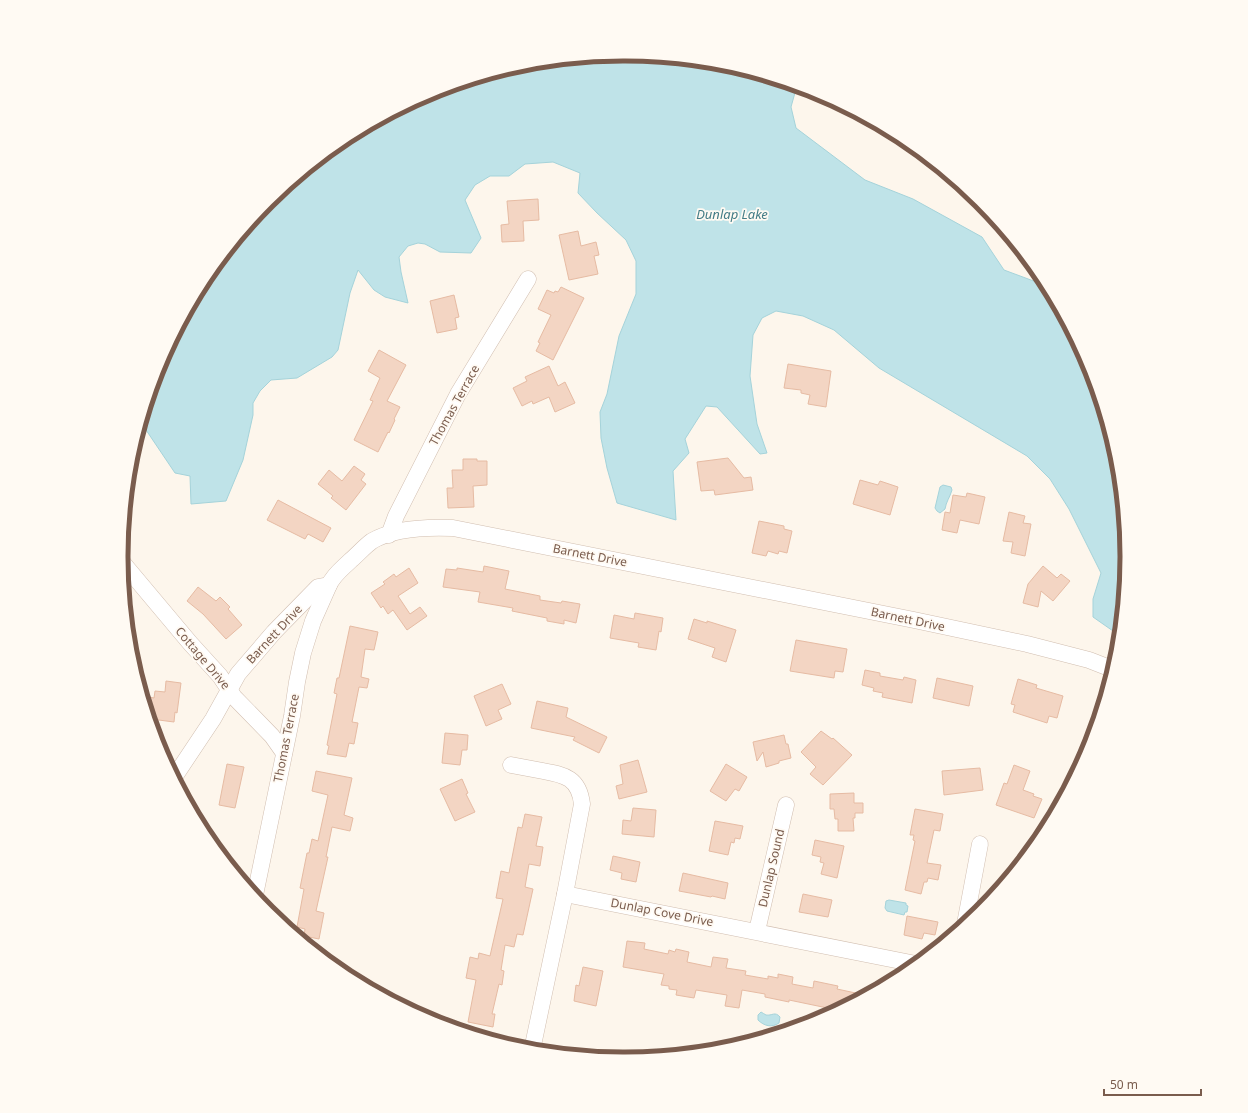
<svg xmlns="http://www.w3.org/2000/svg" width="1248" height="1113" viewBox="0 0 1248 1113" font-family="'Noto Sans',sans-serif">
<style>
.water{fill:#bfe3e8;stroke:#a5d3da}
.building{fill:#f3d5c3;stroke:#e6bba3}
.lines{fill:none;stroke-linecap:round;stroke-linejoin:round}
.minor-casing{stroke:#d1beb0;stroke-width:17}
.minor{stroke:#fff;stroke-width:16}
.labels{text-anchor:middle;dominant-baseline:central;stroke-width:3.5;stroke-linejoin:round;paint-order:stroke}
.street-label{font-size:12px;fill:#7a5c4d;stroke:#fffaf3}
.water-label{font-size:13px;font-style:italic;fill:#437c86;stroke:#fffaf3}
.rim{fill:none;stroke:#7a5c4d;stroke-width:5}
</style>
<rect width="100%" height="100%" fill="#fdf6ec"/>
<g class="water">
<polygon points="624,54 722,64 798,87 796,89 791,107 796,128 865,180 913,199 982,237 1004,270 1047,286 1088,364 1117,459 1126,557 1119,632 1113,631 1093,617 1093,599 1101,573 1069,509 1050,479 1027,456 879,368 834,330 803,316 776,311 762,318 753,335 750,376 757,424 767,453 760,454 717,407 706,406 685,439 689,453 673,471 676,520 617,503 607,468 601,438 600,412 607,394 619,336 636,294 636,261 626,240 597,213 578,193 580,173 553,162 525,164 509,176 490,176 475,185 465,200 481,238 471,253 440,252 425,244 418,243 408,246 399,257 401,272 408,303 385,297 374,290 358,270 350,293 338,350 332,357 297,378 271,380 260,391 253,403 253,415 243,460 226,501 191,504 190,476 175,473 142,424 160,364 206,277 269,201 345,139 432,92 526,64"/>
<path d="M943 485 951 487 952 490C950 497 946 502 945 509L940 513 937 511 935 508 940 487Z"/>
<polygon points="889,900 906,903 906,905 908,906 907,912 905,912 904,915 887,911 885,908 886,901"/>
<path d="M761 1012C763 1013 764 1014 766 1015 772 1016 775 1011 780 1017L779 1023C772 1028 764 1026 758 1020V1015Z"/>
</g>
<g class="building">
<polygon points="538,199 539,220 523,221 524,241 502,242 501,225 509,224 507,201"/>
<polygon points="578,231 581,246 596,242 599,255 594,256 598,274 569,280 559,235"/>
<polygon points="561,287 584,298 553,360 536,351 540,343 538,342 551,315 538,309 547,290 554,293 555,291 558,292"/>
<polygon points="454,295 459,317 455,318 457,329 437,333 430,301"/>
<polygon points="379,350 406,365 387,401 400,407 394,419 395,420 389,433 388,432 378,452 354,440 373,401 370,400 380,378 368,371"/>
<polygon points="788,364 831,371 826,407 808,404 810,395 801,393 801,390 784,388"/>
<polygon points="549,366 558,386 565,382 575,403 555,412 549,397 533,404 532,401 522,406 513,388 527,381 525,377"/>
<polygon points="728,458 744,478 751,477 753,490 715,495 714,490 701,491 697,462"/>
<polygon points="463,459 477,459 477,461 487,461 487,485 473,486 474,507 448,508 447,488 453,488 452,470 463,470"/>
<polygon points="354,466 365,474 361,480 366,484 346,510 331,498 333,496 318,484 329,470 342,481"/>
<polygon points="860,480 878,485 880,481 898,487 890,515 853,504"/>
<polygon points="967,493 985,497 979,524 960,520 957,533 942,530 945,512 950,513 953,495 966,497"/>
<polygon points="278,500 331,528 323,542 308,534 305,539 267,520"/>
<polygon points="1009,512 1025,516 1023,523 1031,524 1025,556 1011,553 1013,542 1003,541"/>
<polygon points="759,521 784,526 784,529 792,531 787,553 779,551 778,554 768,551 766,556 752,553"/>
<polygon points="484,566 509,571 505,589 540,596 540,600 561,603 562,601 580,604 576,623 564,620 564,624 547,621 547,618 512,611 513,608 478,602 480,592 443,587 446,569 457,570 457,568 483,572"/>
<polygon points="1043,566 1057,578 1061,574 1070,581 1053,601 1041,591 1038,607 1023,603 1028,584"/>
<polygon points="409,568 418,583 398,596 410,614 420,607 427,616 407,630 393,610 388,614 383,606 381,608 371,593 385,584 383,582 394,574 396,577"/>
<polygon points="198,587 216,601 220,597 230,607 228,609 242,625 226,639 203,614 187,601"/>
<polygon points="635,613 663,618 661,632 659,631 656,650 638,647 639,643 610,638 614,615 634,619"/>
<polygon points="694,619 707,623 707,621 736,630 726,662 712,657 715,648 688,639"/>
<polygon points="350,626 378,632 374,650 365,649 361,677 369,679 367,688 359,687 352,722 358,723 354,744 349,743 346,757 327,754 329,746 327,745 337,694 334,693 337,678 339,678"/>
<polygon points="796,640 847,649 843,672 835,671 834,678 790,671"/>
<polygon points="865,670 880,673 880,676 903,680 904,677 916,680 912,703 882,697 883,693 873,691 874,688 862,685"/>
<polygon points="937,678 973,686 969,706 933,698"/>
<polygon points="1018,679 1037,685 1036,688 1063,696 1057,718 1049,716 1047,723 1013,712 1015,705 1011,704"/>
<polygon points="166,681 181,683 177,713 175,712 174,722 151,719 152,711 148,711 144,696 154,698 155,691 165,692"/>
<polygon points="502,684 511,704 498,710 502,719 486,726 474,696"/>
<polygon points="537,701 568,708 566,717 607,737 599,753 573,740 575,737 531,728"/>
<polygon points="821,731 832,739 833,738 852,755 823,785 810,774 816,767 801,752"/>
<polygon points="445,733 468,735 467,750 462,750 460,765 442,763"/>
<polygon points="784,735 786,744 788,744 791,758 779,761 779,763 766,767 763,752 757,761 753,742"/>
<polygon points="638,760 647,792 619,799 616,786 623,784 620,765"/>
<polygon points="227,764 244,767 235,808 219,805"/>
<polygon points="726,764 747,777 739,791 735,789 726,801 710,791"/>
<polygon points="1014,765 1030,771 1023,790 1034,794 1033,796 1042,799 1034,818 996,805 1004,783 1007,784"/>
<polygon points="980,768 983,790 944,795 942,771"/>
<polygon points="316,771 352,778 344,815 353,818 350,831 332,827 326,857 328,857 316,911 324,913 319,939 304,936 305,929 297,927 304,889 300,888 307,853 309,853 312,839 318,841 328,795 312,791"/>
<polygon points="462,779 468,793 466,794 475,812 455,821 440,789"/>
<polygon points="854,793 854,803 863,803 863,813 855,813 855,818 853,818 854,831 838,831 838,819 835,819 834,809 830,809 830,794"/>
<polygon points="633,808 656,810 654,837 622,834 623,820 631,821"/>
<polygon points="915,809 943,814 940,831 934,830 927,863 941,865 938,880 928,878 927,882 924,882 921,894 905,890 915,841 913,840 914,835 910,835"/>
<polygon points="525,814 542,817 536,846 543,847 540,866 529,864 525,887 533,889 523,935 517,934 514,947 505,945 501,970 504,971 502,985 499,984 492,1014 495,1014 493,1027 468,1022 476,980 466,978 470,957 478,959 479,953 490,956 503,899 496,898 501,871 509,873 518,827 522,828"/>
<polygon points="715,821 743,826 740,839 735,838 734,843 731,842 728,855 709,851"/>
<polygon points="815,840 844,846 837,878 821,874 824,863 820,862 821,857 812,855"/>
<polygon points="613,856 640,862 636,882 621,879 622,873 610,870"/>
<polygon points="683,873 728,883 725,899 712,896 711,897 679,891"/>
<polygon points="803,894 832,900 828,917 799,912"/>
<polygon points="907,916 938,922 935,935 924,933 922,939 904,935"/>
<polygon points="627,941 645,943 644,949 668,954 669,950 675,952 676,949 689,952 687,962 711,967 713,957 728,959 726,968 746,971 745,975 768,979 768,976 778,978 778,974 793,977 792,984 813,988 814,981 838,986 837,989 865,995 837,1010 789,1000 789,1002 765,997 765,994 742,990 739,1008 725,1006 727,995 696,990 694,998 676,995 677,990 669,989 669,986 661,985 664,974 623,967"/>
<polygon points="583,967 603,971 596,1006 574,1001 576,985 579,986"/>
</g>
<g class="lines">
<defs>
<g id="minor">
<polyline points="389,535 396,516 458,394 528,279"/>
<polyline points="122,562 190,643 220,676 234,697 272,736 284,753"/>
<path d="M511 765C522 767 532 769 543 771 565 775 579 778 582 804L565 894 532 1050"/>
<path d="M175 776 213 719 238 674 274 632 318 587 329 585C334 574 343 568 351 560 358 554 365 546 372 541 394 528 429 527 453 528L914 620 1027 644 1089 660 1112 669"/>
<polyline points="565,894 916,964"/>
<polyline points="255,895 292,716 297,682 303,653 313,621 329,585"/>
<polyline points="965,924 980,844"/>
<polyline points="757,931 786,805"/>
</g>
</defs>
<use href="#minor" class="minor-casing"/>
<use href="#minor" class="minor"/>
</g>
<g class="labels">
<g class="street-label">
<text transform="translate(454 405) rotate(-61)">Thomas Terrace</text>
<text transform="translate(590 555) rotate(11)">Barnett Drive</text>
<text transform="translate(908 619) rotate(12)">Barnett Drive</text>
<text transform="translate(274 634) rotate(-47)">Barnett Drive</text>
<text transform="translate(203 658) rotate(50)">Cottage Drive</text>
<text transform="translate(286 738) rotate(-79)">Thomas Terrace</text>
<text transform="translate(771 868) rotate(-77)">Dunlap Sound</text>
<text transform="translate(662 912) rotate(11)">Dunlap Cove Drive</text>
</g>
<g class="water-label">
<text x="732" y="214">Dunlap Lake</text>
</g>
</g>
<path d="M0 0H1248V1113H0ZM623 61H625A495 495 0 0 1 1120 556V557A495 495 0 0 1 625 1052H623A495 495 0 0 1 128 557V556A495 495 0 0 1 623 61Z" fill="#fffaf3" fill-rule="evenodd"/>
<path class="rim" d="M623 61H625A495 495 0 0 1 1120 556V557A495 495 0 0 1 625 1052H623A495 495 0 0 1 128 557V556A495 495 0 0 1 623 61Z"/>
<path d="M1104 1089v6h97v-6" fill="none" stroke="#7a5c4d" stroke-width="2"/>
<text x="1110" y="1089" font-size="12" fill="#7a5c4d" stroke="#fffaf3" stroke-width="3" paint-order="stroke">50 m</text>
</svg>
